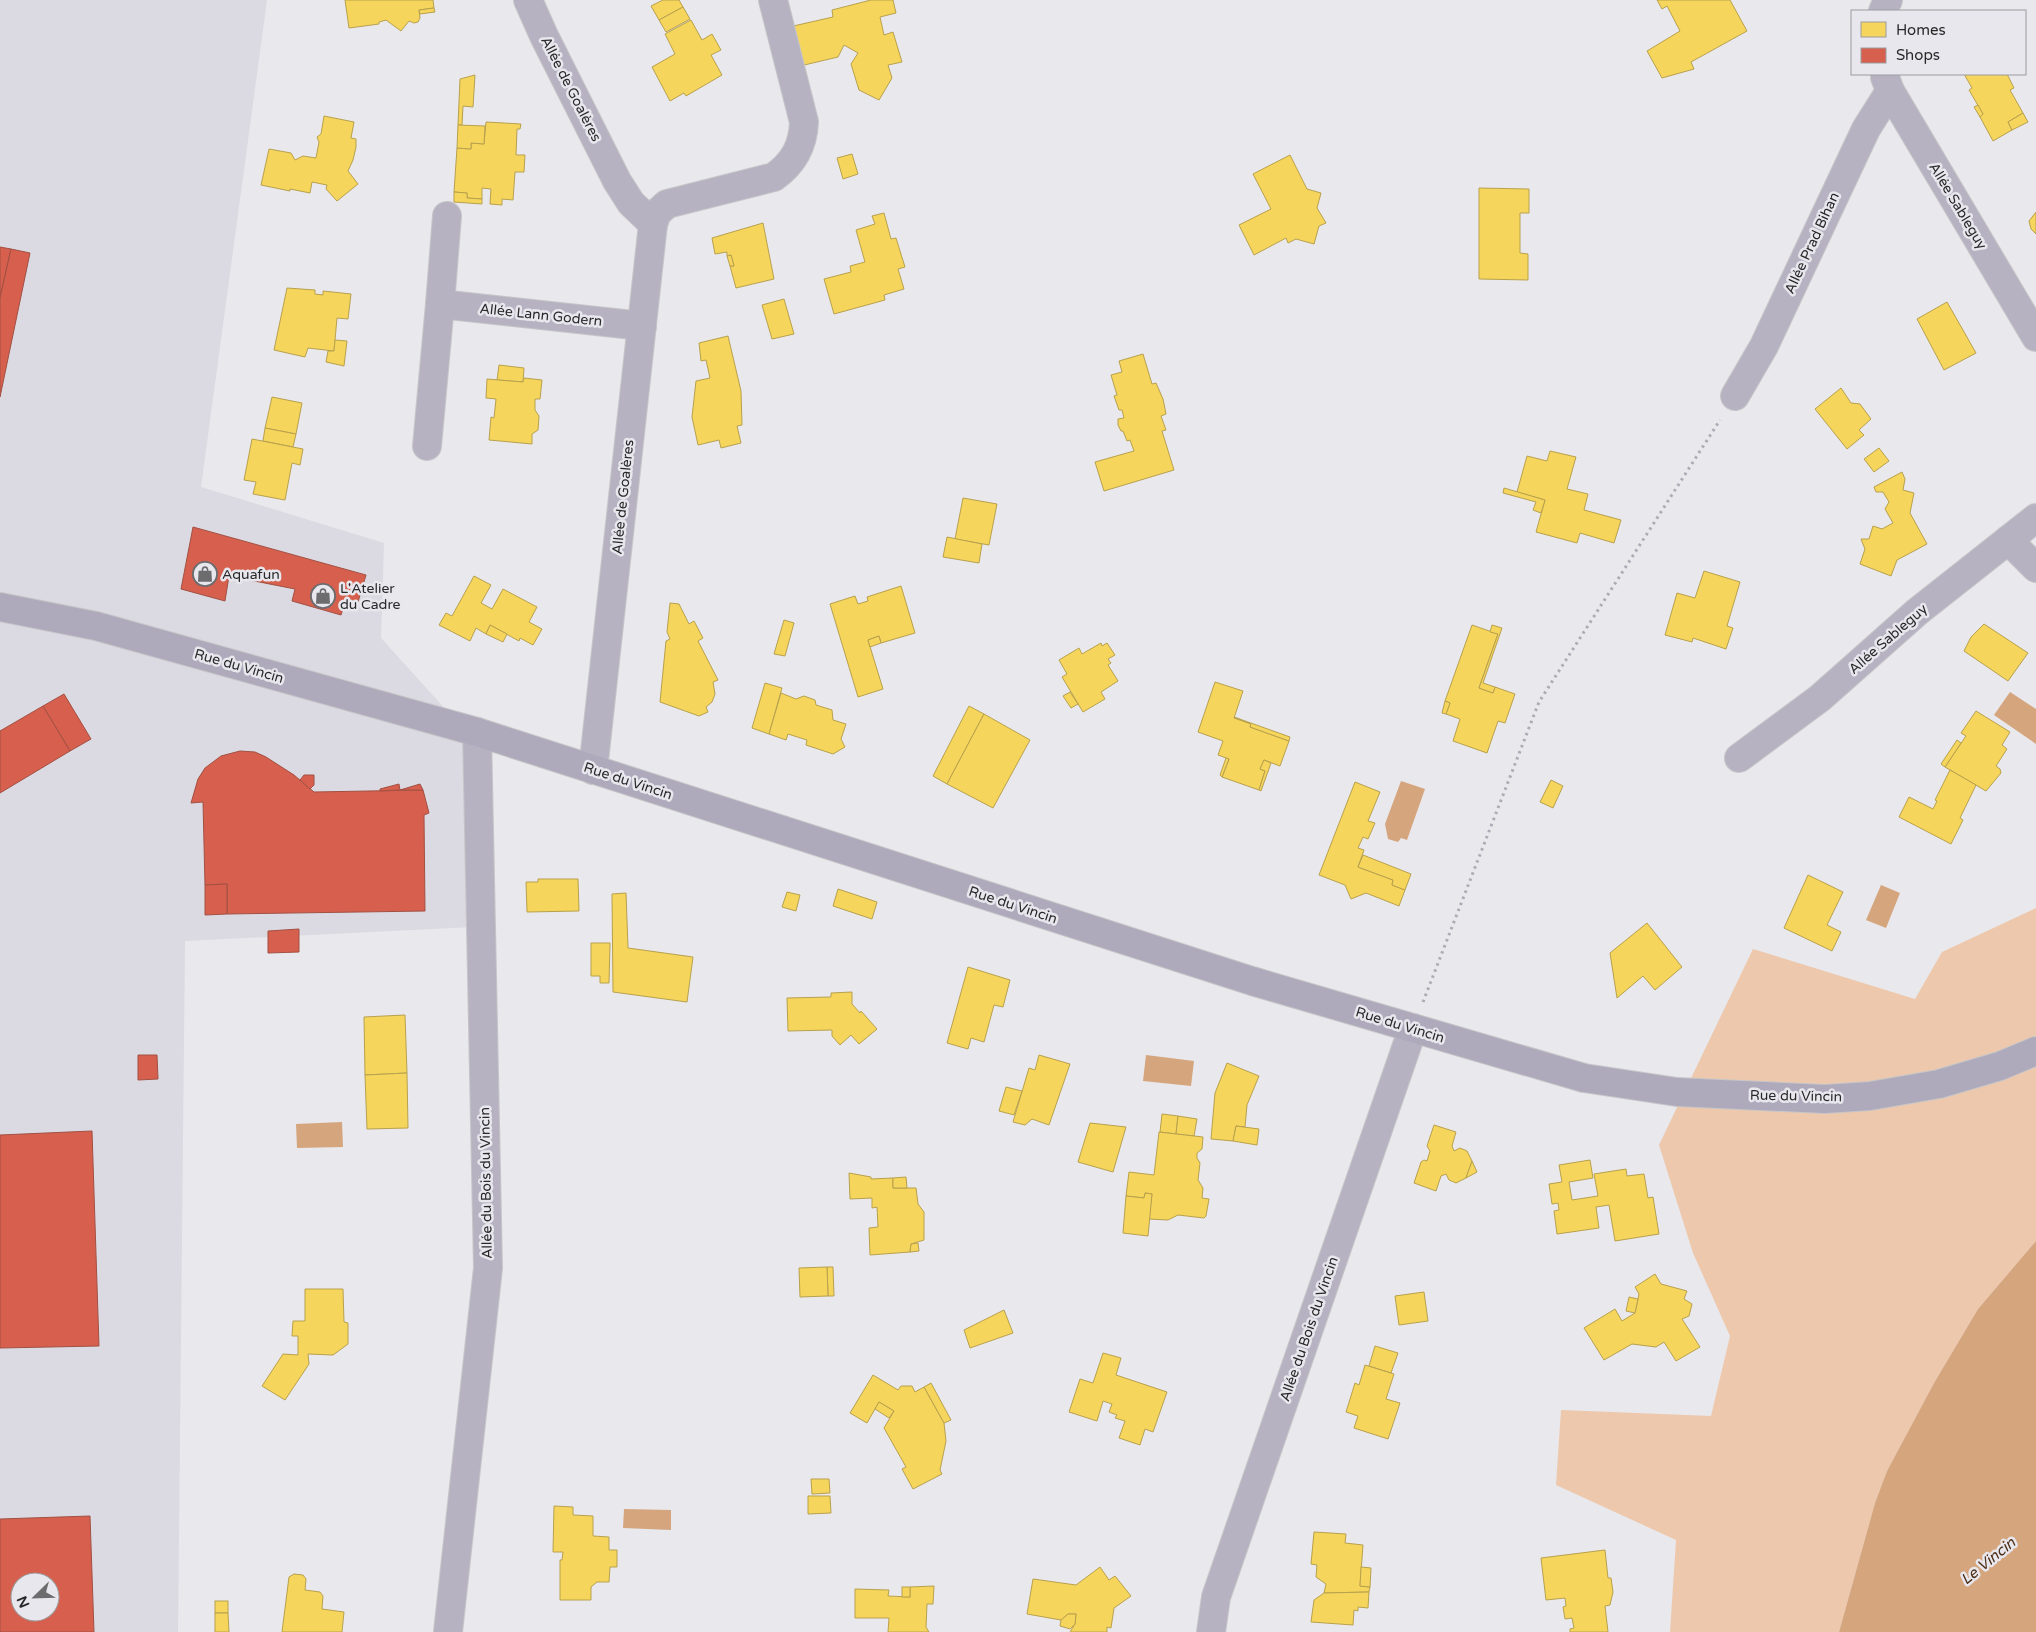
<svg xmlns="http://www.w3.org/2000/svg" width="2036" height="1632" viewBox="0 0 2036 1632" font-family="'Varela Round',sans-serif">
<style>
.built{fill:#dbd9e1;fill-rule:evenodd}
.green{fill:#edc8ac}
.water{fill:#d5a57e}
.homes{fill:#f6d55c;stroke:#b8a14d}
.shops{fill:#d6604d;stroke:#a25043;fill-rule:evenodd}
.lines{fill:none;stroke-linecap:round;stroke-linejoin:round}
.minor-casing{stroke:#c6c6c8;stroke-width:30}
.major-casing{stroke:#c6c6c8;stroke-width:30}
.path{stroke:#aeabb6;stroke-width:3;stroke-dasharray:2.5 4;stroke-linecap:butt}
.minor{stroke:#b7b2c2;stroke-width:28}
.major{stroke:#afa9bc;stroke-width:28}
.labels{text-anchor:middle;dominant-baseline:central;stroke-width:5;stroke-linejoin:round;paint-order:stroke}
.street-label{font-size:14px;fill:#29292b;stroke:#e8e7ed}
.poi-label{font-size:14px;fill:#29292b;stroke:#e8e7ed;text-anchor:start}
.water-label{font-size:15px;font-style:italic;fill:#4a2d14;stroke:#e8e7ed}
</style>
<rect width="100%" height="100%" fill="#e9e8ec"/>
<path class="built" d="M0 0H267L201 487 384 543 381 638 467 733 472 927 185 941 178 1632H0ZM20 1582H50V1612H20Z"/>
<polygon class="green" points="2036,908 2036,1241 1978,1309 1934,1383 1887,1471 1875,1503 1839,1632 1670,1632 1676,1540 1556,1485 1561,1410 1711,1416 1730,1336 1693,1253 1659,1145 1753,949 1915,999 1942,952"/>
<g class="water">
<polygon points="2010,692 2036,709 2036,744 1994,715"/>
<polygon points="1401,781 1425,789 1407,840 1401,838 1398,842 1388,839 1385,824"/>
<polygon points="1881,885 1900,893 1886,928 1866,920"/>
<polygon points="1146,1055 1194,1061 1191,1086 1143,1081"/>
<polygon points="342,1122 343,1147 297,1148 296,1124"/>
<polygon points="2036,1241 2036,1632 1839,1632 1875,1503 1887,1471 1934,1383 1978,1309"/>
<polygon points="624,1509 671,1510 671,1530 623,1528"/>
</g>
<g class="homes">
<polygon points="345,0 433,0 434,8 419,10 420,18 418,22 414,23 409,21 401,31 386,20 379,22 379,24 349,28"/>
<polygon points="663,0 679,0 683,7 659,20 651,6"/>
<polygon points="871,0 893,0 896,13 880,17 884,35 893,32 902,62 888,65 892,78 879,100 859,90 851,64 858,53 844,45 838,57 800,66 789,27 833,17 832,10"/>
<polygon points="1657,0 1730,0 1747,31 1691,62 1694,69 1662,78 1647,51 1680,31 1667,6 1662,9"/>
<polygon points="683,7 690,19 666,32 659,20"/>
<polygon points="434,8 435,12 420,14 419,10"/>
<polygon points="691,20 702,40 712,34 721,50 711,55 722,75 686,96 684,93 670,101 652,67 675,54 665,34"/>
<polygon points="1964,74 2007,74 2014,88 2010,90 2023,113 2008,122 2012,130 1993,141 1980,117 1983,114 1969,90 1972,88"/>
<polygon points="475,75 473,107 463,106 462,125 458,125 460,79"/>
<polygon points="1978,105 1983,114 1980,117 1974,107"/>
<polygon points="2023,113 2028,122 2012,130 2008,122"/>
<polygon points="324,116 354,122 351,138 356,139 356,147 353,160 348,171 358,184 337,201 326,189 327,185 312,182 310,193 290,189 290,191 261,185 269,149 291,153 295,160 303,156 316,158 319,142 317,137 321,134"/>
<polygon points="486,122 521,124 520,129 517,129 516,155 525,155 524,172 515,172 513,200 502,199 502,205 490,204 491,189 482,188 482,199 467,198 467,193 454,192 457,148 471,149 471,143 484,144"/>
<polygon points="458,125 485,126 484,144 471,143 471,149 457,148"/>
<polygon points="852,154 858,174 843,179 837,158"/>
<polygon points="1290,155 1307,189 1321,193 1317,208 1326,223 1319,226 1314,244 1296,239 1288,243 1286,238 1254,255 1239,225 1271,209 1253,174"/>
<polygon points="1479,188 1529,189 1529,213 1520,213 1520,253 1528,254 1528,280 1479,279"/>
<polygon points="454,192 467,193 467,198 482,199 482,204 454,202"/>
<polygon points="2036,212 2036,234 2031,229 2029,221"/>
<polygon points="884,213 891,239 896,238 905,267 898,269 904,289 884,295 885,300 834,314 824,279 851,272 850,266 865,262 856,230 875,224 872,216"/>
<polygon points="763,223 774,279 736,288 730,266 734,266 731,255 727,256 727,252 715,254 712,238"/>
<polygon points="731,255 734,266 730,266 727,256"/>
<polygon points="287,288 315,290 315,294 323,295 323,291 351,294 348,319 337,318 334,351 308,348 305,357 274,350"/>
<polygon points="784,299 794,334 772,339 762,305"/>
<polygon points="1947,302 1976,353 1944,370 1917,319"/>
<polygon points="728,336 741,391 742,425 737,426 741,443 721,448 719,440 698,445 692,417 696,381 710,378 706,360 701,361 699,343"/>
<polygon points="335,340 347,341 344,366 326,362 328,351 334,351"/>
<polygon points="1143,354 1152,384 1156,383 1163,399 1166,414 1161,416 1166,430 1162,431 1174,470 1104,491 1095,462 1134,451 1130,440 1127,441 1123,431 1121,431 1118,425 1118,419 1124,418 1122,410 1119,410 1114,396 1117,395 1111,375 1122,372 1119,361"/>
<polygon points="499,365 524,368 523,382 497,380"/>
<polygon points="524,378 542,380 540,399 535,399 535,410 539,416 538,430 532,434 532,444 489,440 491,417 494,418 496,399 486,398 487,379 523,382"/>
<polygon points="1841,388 1851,403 1860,404 1871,419 1859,430 1864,435 1847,449 1815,409"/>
<polygon points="272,397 302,403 296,434 265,428"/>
<polygon points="265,428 296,434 293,447 263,441"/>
<polygon points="252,439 303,449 300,465 292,463 285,500 253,494 256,482 244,480"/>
<polygon points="1879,448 1889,461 1874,472 1864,459"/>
<polygon points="1550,451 1576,457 1567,489 1588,494 1584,510 1621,520 1614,543 1580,533 1577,543 1536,532 1545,500 1517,492 1527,456 1547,461"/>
<polygon points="1902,472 1905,479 1903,490 1914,493 1910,513 1927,544 1897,560 1891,576 1860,564 1865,549 1861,539 1869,539 1873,526 1882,529 1893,523 1885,509 1889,502 1883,492 1876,492 1874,487"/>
<polygon points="1504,488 1545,500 1541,513 1533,510 1536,502 1503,493"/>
<polygon points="963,498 997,504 989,545 955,539"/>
<polygon points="947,537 982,544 979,563 943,557"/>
<polygon points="1704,571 1740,582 1727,626 1733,628 1726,649 1693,638 1692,642 1665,635 1677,593 1695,598"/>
<polygon points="474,576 491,585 481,603 492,609 503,589 537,607 529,622 542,629 533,645 520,638 519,641 490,625 486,634 476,628 470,641 439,625 446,613 452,616"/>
<polygon points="901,586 915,633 881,643 879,636 868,640 883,689 858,697 830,604 855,596 858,604 868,601 867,597"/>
<polygon points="670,603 679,604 689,624 694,621 703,638 698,641 718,680 713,682 715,694 712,702 706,707 708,712 699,716 660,702 666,641 670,639 667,632"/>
<polygon points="784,620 794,623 785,656 774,654"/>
<polygon points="1984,624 2028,653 2008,681 1964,651 1971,637"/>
<polygon points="490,625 507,634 503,642 486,634"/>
<polygon points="1472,625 1498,634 1479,688 1493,693 1495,687 1515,694 1505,723 1498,721 1487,753 1453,741 1460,719 1446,714 1450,703 1445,701"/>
<polygon points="1492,625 1502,628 1483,683 1495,687 1493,693 1479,688 1498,634 1490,632"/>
<polygon points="879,636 881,643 870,647 868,640"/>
<polygon points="1101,643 1102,646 1107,643 1115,655 1108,659 1111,663 1108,665 1118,681 1101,692 1105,699 1083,712 1062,677 1067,674 1059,660 1079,648 1082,654"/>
<polygon points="1215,682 1243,691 1234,718 1251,724 1250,727 1289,741 1280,766 1264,760 1260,769 1265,771 1259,790 1222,777 1229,759 1218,755 1223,741 1198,732"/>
<polygon points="765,683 782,688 769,734 752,728"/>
<polygon points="1070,692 1078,704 1071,708 1063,696"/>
<polygon points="781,693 796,699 804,696 815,700 816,705 832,710 833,720 846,724 841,739 845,747 833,754 806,745 807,740 788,734 786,740 769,734"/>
<polygon points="1445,701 1450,703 1446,714 1442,713"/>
<polygon points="969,706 984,714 947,784 933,776"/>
<polygon points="1976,711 2010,732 2002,745 2007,749 1996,766 2000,769 2001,773 1986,791 1945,767 1966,736 1961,733"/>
<polygon points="984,714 1030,740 993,808 947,784"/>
<polygon points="1234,717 1290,737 1289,741 1250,727 1251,724"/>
<polygon points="1957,740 1961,743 1945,767 1941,764"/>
<polygon points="1226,758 1229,759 1222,777 1220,775"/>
<polygon points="1264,760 1271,763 1261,791 1259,790 1265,771 1260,769"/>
<polygon points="1950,770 1976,785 1960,818 1963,820 1951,844 1899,817 1909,797 1933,809 1937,801 1935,800"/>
<polygon points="1551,780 1563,786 1553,808 1540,802"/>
<polygon points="1355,782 1380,792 1368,821 1375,823 1368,839 1363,837 1358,848 1364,850 1358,867 1393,880 1392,885 1405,890 1399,906 1366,893 1351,899 1345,885 1319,875"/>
<polygon points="1363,855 1411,874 1405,890 1392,885 1393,880 1358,867"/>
<polygon points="1808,875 1843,892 1827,925 1841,932 1832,951 1784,928"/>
<polygon points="538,879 578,879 579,911 527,912 526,882 538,882"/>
<polygon points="838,889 877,902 872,919 833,906"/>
<polygon points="787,892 800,895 796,911 782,907"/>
<polygon points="626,893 628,948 693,957 687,1002 613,992 612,894"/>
<polygon points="1647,923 1682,967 1655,990 1643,976 1617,998 1610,953"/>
<polygon points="591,943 610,943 609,983 600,983 600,976 591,976"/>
<polygon points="968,967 1010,980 1003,1007 994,1005 984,1042 971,1038 968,1049 947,1043"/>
<polygon points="852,992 852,1004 860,1013 861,1011 877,1029 859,1044 851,1035 840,1045 832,1036 832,1030 788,1031 787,998 831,997 831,993"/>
<polygon points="405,1015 407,1073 365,1075 364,1017"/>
<polygon points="1039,1055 1070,1064 1049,1125 1032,1119 1025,1125 1013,1122 1029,1068 1035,1070"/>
<polygon points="1227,1063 1259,1076 1247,1105 1245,1127 1236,1126 1233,1141 1211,1139 1215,1093"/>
<polygon points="407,1073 408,1128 367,1129 365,1075"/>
<polygon points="1006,1087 1022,1091 1014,1115 999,1111"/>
<polygon points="1162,1114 1178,1116 1176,1134 1160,1132"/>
<polygon points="1178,1116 1197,1119 1194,1136 1176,1134"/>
<polygon points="1090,1123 1126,1127 1113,1172 1078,1162"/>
<polygon points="1434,1125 1456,1132 1452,1146 1454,1151 1460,1148 1467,1151 1472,1161 1466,1178 1456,1183 1449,1180 1446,1174 1441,1176 1436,1191 1414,1183 1421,1162 1424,1160 1427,1161 1430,1151 1427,1146"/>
<polygon points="1236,1126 1259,1129 1257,1145 1233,1141"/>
<polygon points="1159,1132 1203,1137 1202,1149 1197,1153 1197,1158 1200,1163 1198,1180 1203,1188 1202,1198 1209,1199 1206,1216 1204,1218 1178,1215 1168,1220 1149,1219 1152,1194 1145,1193 1144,1198 1126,1196 1129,1172 1154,1175"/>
<polygon points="1590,1160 1593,1178 1569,1182 1572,1200 1598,1196 1594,1174 1626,1169 1627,1176 1644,1174 1648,1198 1653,1197 1659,1234 1615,1241 1609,1205 1596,1207 1599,1228 1557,1234 1554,1211 1559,1210 1558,1203 1552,1204 1549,1184 1562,1182 1559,1165"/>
<polygon points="1472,1161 1477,1172 1466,1178"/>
<polygon points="849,1173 871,1177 871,1179 893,1178 893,1188 916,1188 918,1204 924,1212 924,1240 911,1244 910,1252 870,1255 869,1228 878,1227 877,1207 872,1208 872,1198 850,1199"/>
<polygon points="906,1177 907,1188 893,1188 893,1178"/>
<polygon points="1145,1193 1152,1194 1148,1236 1123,1233 1126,1196 1144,1198"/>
<polygon points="918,1243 919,1251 910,1252 911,1244"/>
<polygon points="827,1267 833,1267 834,1296 828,1296"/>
<polygon points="827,1267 828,1296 800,1297 799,1268"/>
<polygon points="1655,1274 1661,1284 1687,1291 1684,1299 1692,1304 1689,1316 1682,1319 1700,1347 1676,1361 1664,1342 1656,1347 1632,1344 1604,1360 1584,1328 1615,1309 1622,1321 1635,1313 1639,1294 1635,1287"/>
<polygon points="305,1289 343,1289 344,1322 348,1323 348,1344 333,1355 308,1354 309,1364 285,1400 262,1386 283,1354 298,1355 298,1336 292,1336 293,1321 305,1321"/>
<polygon points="1424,1292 1428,1321 1399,1325 1395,1296"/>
<polygon points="1629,1297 1638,1299 1635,1313 1626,1311"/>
<polygon points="1004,1310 1013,1333 970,1348 964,1330"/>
<polygon points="1375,1346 1398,1353 1391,1373 1369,1366"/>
<polygon points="1103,1353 1121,1358 1116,1375 1167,1392 1153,1432 1145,1429 1140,1445 1119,1438 1125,1421 1115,1418 1117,1415 1109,1412 1112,1404 1103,1401 1097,1421 1069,1412 1080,1379 1093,1383"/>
<polygon points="1365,1365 1394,1374 1386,1399 1400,1403 1388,1439 1354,1428 1358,1416 1346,1412 1355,1383 1359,1385"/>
<polygon points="873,1375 898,1390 901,1386 912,1386 915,1392 924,1387 944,1423 946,1441 940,1470 942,1474 913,1489 902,1469 906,1467 884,1428 894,1411 879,1402 867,1423 850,1413"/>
<polygon points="931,1383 951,1420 944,1423 924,1387"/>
<polygon points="879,1402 894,1411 889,1418 875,1409"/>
<polygon points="811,1479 829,1479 830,1493 812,1494"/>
<polygon points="808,1496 830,1496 831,1513 808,1514"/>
<polygon points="554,1506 573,1507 573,1515 593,1516 593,1536 609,1537 609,1550 617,1550 617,1567 610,1567 609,1582 597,1582 591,1587 591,1600 560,1600 560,1560 562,1560 563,1552 553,1552"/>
<polygon points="1314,1532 1346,1534 1345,1543 1363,1545 1360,1586 1370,1587 1369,1592 1324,1593 1326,1584 1316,1577 1317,1565 1311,1564"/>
<polygon points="1605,1550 1608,1578 1611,1578 1613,1592 1610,1605 1605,1606 1608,1632 1570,1632 1570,1629 1574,1628 1572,1618 1565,1619 1563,1607 1566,1606 1565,1598 1546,1600 1541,1558"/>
<polygon points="1100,1567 1109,1580 1115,1576 1131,1596 1114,1608 1111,1628 1107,1627 1107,1632 1070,1632 1075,1624 1076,1614 1068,1614 1061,1620 1027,1614 1033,1579 1076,1585"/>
<polygon points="1361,1567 1371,1568 1370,1587 1360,1586"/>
<polygon points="294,1574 303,1575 306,1579 305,1590 320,1592 323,1596 322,1609 344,1612 342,1632 282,1632 289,1577"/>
<polygon points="934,1586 933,1604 927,1604 926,1627 929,1632 888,1632 889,1618 855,1618 855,1589 889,1590 888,1596 910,1597 910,1587"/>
<rect x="902" y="1587" width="8" height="10"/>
<polygon points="1369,1592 1368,1608 1358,1607 1358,1611 1354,1610 1353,1625 1311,1622 1314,1600 1324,1593"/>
<rect x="215" y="1601" width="13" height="12"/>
<polygon points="215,1613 228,1613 229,1632 215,1632"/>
<polygon points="1068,1614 1076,1614 1075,1624 1070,1629 1060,1626 1061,1620"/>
</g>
<g class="shops">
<polygon points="0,247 11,249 0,298"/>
<polygon points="11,249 30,253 0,397 0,298"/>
<polygon points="193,527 366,575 358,602 346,599 341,615 292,601 295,589 229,576 225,601 181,589"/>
<polygon points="64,694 91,739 70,751 43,706"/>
<polygon points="43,706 70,751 0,793 0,731"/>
<polygon points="240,751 255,752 266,757 294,775 314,792 423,790 429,813 424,815 425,911 227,914 227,884 205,885 203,802 191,803 198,779 205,768 221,756"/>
<polygon points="304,775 314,775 314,785 310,789 300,780"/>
<polygon points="399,784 400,790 380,791 380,789"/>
<polygon points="420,784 423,790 400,790"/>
<polygon points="227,884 227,914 205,915 205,885"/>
<polygon points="299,929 299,952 268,953 268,931"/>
<polygon points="138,1055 157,1055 158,1079 138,1080"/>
<polygon points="92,1131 99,1346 0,1348 0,1135"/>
<path d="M90 1516 94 1632H0V1519ZM20 1582H50V1612H20Z"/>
</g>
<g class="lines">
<defs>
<g id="minor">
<polyline points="528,0 544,36 617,181 631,203 653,224"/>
<polyline points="1883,11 1888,0"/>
<polyline points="1885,77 1890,91 2036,337"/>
<polyline points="440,304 447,216"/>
<polyline points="1735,396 1764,346 1866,129 1890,91"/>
<polyline points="427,446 440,304 642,326"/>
<polyline points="2008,540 2036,568"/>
<polyline points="1739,758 1820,698 1917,612 2036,518"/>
<path d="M593 770 653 224 657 213 667 204 774 177C794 163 803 146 804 122L773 0"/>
<polyline points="448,1632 488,1268 477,732"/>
<polyline points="1211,1632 1216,1597 1413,1028"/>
</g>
<polyline id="major" points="0,607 96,626 477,732 1252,981 1584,1078 1677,1092 1825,1099 1870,1096 1939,1084 2000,1066 2036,1051"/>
</defs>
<use href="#minor" class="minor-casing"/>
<use href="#major" class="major-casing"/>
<polyline class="path" points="1423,1002 1539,702 1720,420"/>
<use href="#minor" class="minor"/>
<use href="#major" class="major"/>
</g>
<defs>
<symbol id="shop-ring" viewBox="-11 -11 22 22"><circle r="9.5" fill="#e8e7ed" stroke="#6c6c6f" stroke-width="1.5"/><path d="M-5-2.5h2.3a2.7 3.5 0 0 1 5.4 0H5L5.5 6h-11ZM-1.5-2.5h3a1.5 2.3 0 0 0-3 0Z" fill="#6c6c6f"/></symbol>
</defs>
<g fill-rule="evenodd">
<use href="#shop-ring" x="191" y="560" width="28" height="28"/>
<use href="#shop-ring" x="309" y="582" width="28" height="28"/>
</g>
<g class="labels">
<g class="street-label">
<text transform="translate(571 89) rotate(63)">Allée de Goalères</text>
<text transform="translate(1958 206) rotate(59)">Allée Sableguy</text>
<text transform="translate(1812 243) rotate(-65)">Allée Prad Bihan</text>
<text transform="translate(541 315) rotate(6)">Allée Lann Godern</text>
<text transform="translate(623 497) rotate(-84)">Allée de Goalères</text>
<text transform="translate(1888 639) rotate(-41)">Allée Sableguy</text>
<text transform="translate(239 666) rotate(16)">Rue du Vincin</text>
<text transform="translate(628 781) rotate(18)">Rue du Vincin</text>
<text transform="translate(1013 905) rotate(18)">Rue du Vincin</text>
<text transform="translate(1400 1025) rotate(17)">Rue du Vincin</text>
<text transform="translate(1796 1096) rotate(1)">Rue du Vincin</text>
<text transform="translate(486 1183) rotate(-91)">Allée du Bois du Vincin</text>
<text transform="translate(1309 1329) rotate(-71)">Allée du Bois du Vincin</text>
</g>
<g class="poi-label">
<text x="222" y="574">Aquafun</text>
<text x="340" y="588">L'Atelier<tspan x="340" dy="16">du Cadre</tspan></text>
</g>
<g class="water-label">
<text transform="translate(1988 1561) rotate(-39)">Le Vincin</text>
</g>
</g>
<rect x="1851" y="10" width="175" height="65" fill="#e8e7ed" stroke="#9c9b9f"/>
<rect x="1861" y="22" width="25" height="15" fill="#f6d55c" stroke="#9c9b9f"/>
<text x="1896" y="35" font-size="15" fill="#29292b">Homes</text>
<rect x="1861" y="48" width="25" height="15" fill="#d6604d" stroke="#9c9b9f"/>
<text x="1896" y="60" font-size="15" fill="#29292b">Shops</text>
<g transform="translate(35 1597) rotate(247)"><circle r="24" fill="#e8e7ed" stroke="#9c9b9f"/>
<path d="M0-4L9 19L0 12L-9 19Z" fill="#6c6c6f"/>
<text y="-8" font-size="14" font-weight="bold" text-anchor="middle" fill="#29292b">N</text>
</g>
</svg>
